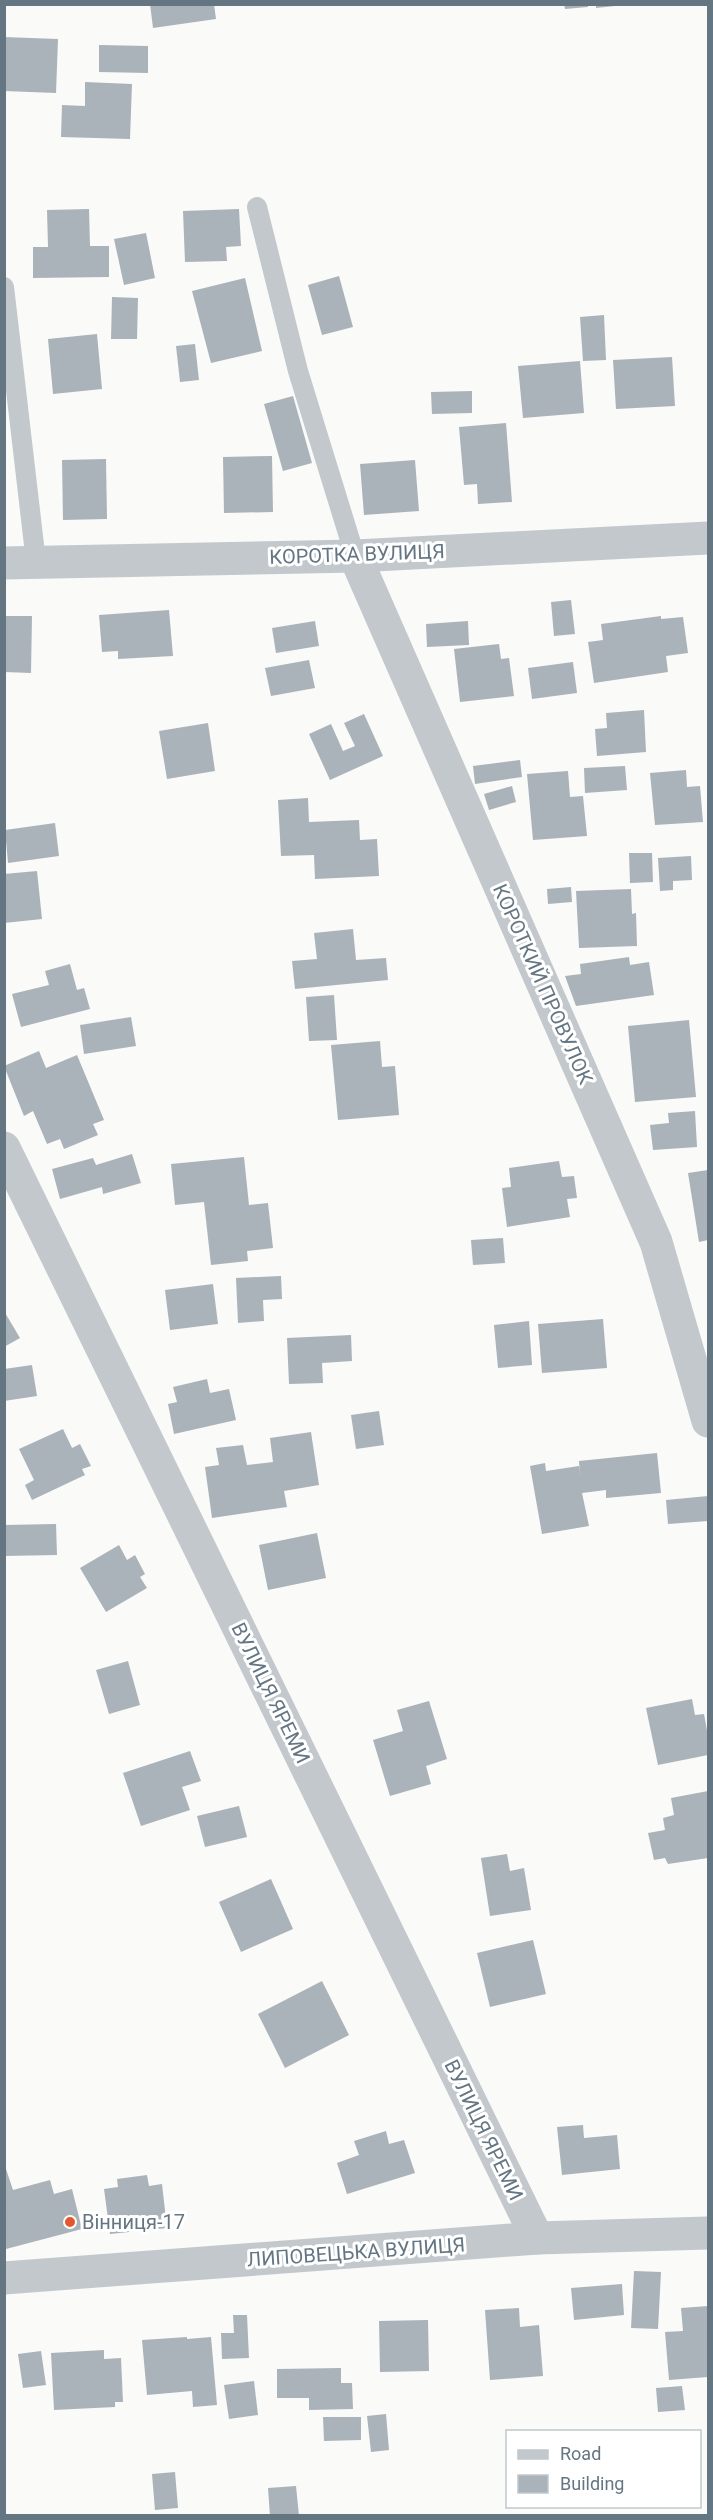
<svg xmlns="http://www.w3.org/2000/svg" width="713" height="2520" viewBox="0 0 713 2520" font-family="Roboto,sans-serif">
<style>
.building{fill:#aab3b9}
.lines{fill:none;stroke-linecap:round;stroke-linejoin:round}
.lane{stroke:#c3c8cc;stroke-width:20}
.street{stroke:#c3c8cc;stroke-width:33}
.poi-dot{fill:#e4572e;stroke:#fff;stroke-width:2}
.labels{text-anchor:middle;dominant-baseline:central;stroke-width:6;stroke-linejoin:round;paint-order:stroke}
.street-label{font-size:20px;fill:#657683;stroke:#fff}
.poi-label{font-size:20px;fill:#657683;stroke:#fff;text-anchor:start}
</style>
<rect width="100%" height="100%" fill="#fafaf8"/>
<g class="building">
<polygon points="150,4 214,4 216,19 153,28"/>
<polygon points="564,4 588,4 588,7 565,9"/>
<polygon points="596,4 615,4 615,6 596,8"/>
<polygon points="4,37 58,39 56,93 4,91"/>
<polygon points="99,45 148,46 148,73 99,72"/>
<polygon points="85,82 132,84 130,139 61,137 62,105 85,106"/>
<polygon points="89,209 90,246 109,246 109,277 33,278 33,247 48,247 47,210"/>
<polygon points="239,209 241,246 226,247 227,261 185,262 183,211"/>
<polygon points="146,233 155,278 124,285 114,239"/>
<polygon points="339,276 353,327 322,335 308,285"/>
<polygon points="245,278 262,351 211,363 192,291"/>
<polygon points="112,297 138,298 137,339 111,339"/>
<polygon points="604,315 606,360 583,361 580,317"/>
<polygon points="97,334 102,389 53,394 48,339"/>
<polygon points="195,344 199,380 180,382 176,346"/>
<polygon points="672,357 675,406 616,409 613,360"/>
<polygon points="580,361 584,413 523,418 518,366"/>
<polygon points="472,391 472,413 432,414 431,392"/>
<polygon points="293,396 312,463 283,471 264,404"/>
<polygon points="506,423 512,502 478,504 477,484 464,485 459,427"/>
<polygon points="272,456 273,512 224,513 223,457"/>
<polygon points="106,459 107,519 63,520 62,460"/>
<polygon points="415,460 419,511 364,515 360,464"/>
<polygon points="571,600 575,634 554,636 551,602"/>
<polygon points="169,610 173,656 118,659 118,651 102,652 99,615"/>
<polygon points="4,616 32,616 31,673 4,672"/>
<polygon points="661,616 661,619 683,617 688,653 666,656 668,672 594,683 588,642 603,640 601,624"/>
<polygon points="315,621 319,646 276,653 272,628"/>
<polygon points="468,621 469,645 427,647 426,624"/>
<polygon points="499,644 501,659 509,658 514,696 460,702 454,649"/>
<polygon points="309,660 315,688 271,696 265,668"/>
<polygon points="573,662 577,693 532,699 528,668"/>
<polygon points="644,710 646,752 597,756 595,729 607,728 606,713"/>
<polygon points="364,714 383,756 330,780 309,734 331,724 343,751 355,746 344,723"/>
<polygon points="208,723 215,771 167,779 159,731"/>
<polygon points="520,760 522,777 475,784 473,766"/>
<polygon points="625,766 627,790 585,793 584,768"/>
<polygon points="686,770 687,787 700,786 703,822 655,825 650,773"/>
<polygon points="568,771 570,797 583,796 587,836 533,840 527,774"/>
<polygon points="512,786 516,802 489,810 484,794"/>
<polygon points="308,798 309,822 359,820 360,840 377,839 379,876 315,879 314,855 281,856 278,800"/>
<polygon points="55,823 59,856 8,863 5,830"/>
<polygon points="629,853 652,853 653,882 630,883"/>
<polygon points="691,856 692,880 673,881 673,890 660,891 658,858"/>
<polygon points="37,871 42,919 4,923 4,874"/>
<polygon points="571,887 572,902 548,904 547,889"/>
<polygon points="631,889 632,914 636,913 637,946 579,948 576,891"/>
<polygon points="353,929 356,960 386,958 388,980 295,989 292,961 317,959 314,933"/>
<polygon points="629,957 630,965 649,962 654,995 576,1006 565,976 581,974 580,964"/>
<polygon points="70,964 77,990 84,988 90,1009 21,1027 12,994 49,985 45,971"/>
<polygon points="334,995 337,1040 309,1041 306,997"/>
<polygon points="131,1017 136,1046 84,1054 80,1025"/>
<polygon points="689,1020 696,1097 635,1102 628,1026"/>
<polygon points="380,1041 382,1067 395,1066 399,1115 338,1120 331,1045"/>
<polygon points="39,1051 46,1068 77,1055 104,1120 93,1124 98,1135 64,1149 60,1139 47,1144 33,1111 24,1116 4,1066"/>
<polygon points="695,1111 697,1147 653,1150 650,1125 669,1123 668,1113"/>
<polygon points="132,1154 141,1183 103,1194 102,1187 60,1199 52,1169 93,1158 96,1165"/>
<polygon points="244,1157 249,1205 268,1203 273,1248 247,1251 248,1261 211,1265 204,1202 175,1205 171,1164"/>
<polygon points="559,1161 562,1177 574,1176 577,1198 567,1199 570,1217 507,1227 502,1188 511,1187 509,1168"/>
<polygon points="708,1170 708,1240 699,1242 688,1173"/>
<polygon points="503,1238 505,1263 473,1265 471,1240"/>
<polygon points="281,1276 282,1299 263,1300 264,1321 238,1323 236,1278"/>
<polygon points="213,1284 218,1324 170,1330 165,1290"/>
<polygon points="4,1311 20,1338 4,1347"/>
<polygon points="603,1319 607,1368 542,1373 538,1324"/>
<polygon points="529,1321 532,1365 498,1368 494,1325"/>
<polygon points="351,1335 352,1361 322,1363 323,1383 289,1384 287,1338"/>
<polygon points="32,1365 37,1396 4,1401 4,1369"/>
<polygon points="207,1379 210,1393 229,1389 236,1420 174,1434 168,1404 177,1402 173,1387"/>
<polygon points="379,1411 384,1445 356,1449 351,1415"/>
<polygon points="63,1429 72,1448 80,1444 91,1466 82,1469 85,1475 32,1500 25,1485 34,1480 19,1449"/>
<polygon points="311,1432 319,1485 284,1491 287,1507 212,1518 205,1467 219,1465 216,1448 243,1445 247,1465 273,1462 270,1438"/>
<polygon points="657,1453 661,1493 606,1498 606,1490 582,1493 589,1526 542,1534 530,1466 545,1463 546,1471 579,1466 580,1477 579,1461"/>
<polygon points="708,1496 708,1521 668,1524 666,1500"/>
<polygon points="56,1524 57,1555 4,1556 4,1525"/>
<polygon points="317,1533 326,1578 268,1590 259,1545"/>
<polygon points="119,1545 127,1560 135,1555 145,1574 140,1577 147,1588 106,1612 80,1568"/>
<polygon points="128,1661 140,1705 109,1714 96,1670"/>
<polygon points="692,1699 695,1715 704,1714 708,1736 708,1755 658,1765 646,1708"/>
<polygon points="429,1701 447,1759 426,1766 431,1784 390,1796 373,1740 403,1731 397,1710"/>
<polygon points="190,1751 201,1781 182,1787 190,1810 141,1826 123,1773"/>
<polygon points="708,1791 708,1858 668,1864 665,1858 654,1860 648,1833 665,1830 663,1818 674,1815 671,1798"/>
<polygon points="239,1806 247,1837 205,1847 197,1816"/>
<polygon points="507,1854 510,1871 524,1868 531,1910 490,1916 481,1858"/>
<polygon points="271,1879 293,1929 241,1952 219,1902"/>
<polygon points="533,1940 546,1994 490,2007 477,1953"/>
<polygon points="322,1981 349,2035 285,2068 258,2014"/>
<polygon points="583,2125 584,2138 617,2135 620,2169 562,2175 557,2127"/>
<polygon points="386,2131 389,2144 404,2140 415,2173 347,2194 337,2163 359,2155 354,2141"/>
<polygon points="4,2163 13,2190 50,2180 54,2194 72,2189 82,2229 6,2249"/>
<polygon points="147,2175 149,2186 162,2184 167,2228 110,2234 104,2189 118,2187 117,2179"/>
<polygon points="634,2271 661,2272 658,2329 631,2328"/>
<polygon points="622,2284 624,2315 574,2320 571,2288"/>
<polygon points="708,2306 708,2377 669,2380 665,2332 683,2331 681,2308"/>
<polygon points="519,2308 520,2327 539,2325 543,2376 490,2380 485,2310"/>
<polygon points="233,2315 247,2315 249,2358 222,2359 221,2333 234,2333"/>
<polygon points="428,2320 429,2371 380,2372 379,2321"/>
<polygon points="187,2337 187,2339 211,2337 217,2405 193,2407 192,2391 147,2395 142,2340"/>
<polygon points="104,2350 104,2359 121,2358 123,2402 115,2402 115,2407 54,2410 51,2353"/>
<polygon points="41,2351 46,2385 23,2388 18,2354"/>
<polygon points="341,2368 341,2383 352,2383 353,2409 309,2410 309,2398 277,2398 277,2369"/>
<polygon points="254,2381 258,2415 229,2419 224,2385"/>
<polygon points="682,2386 685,2410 658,2412 656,2388"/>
<polygon points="386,2414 389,2450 371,2452 367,2416"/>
<polygon points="323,2417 361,2417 361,2440 324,2441"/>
<polygon points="175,2472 178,2508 155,2510 152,2474"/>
<polygon points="296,2486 299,2516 270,2516 268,2488"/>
</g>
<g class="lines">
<g class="lane">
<polyline points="257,207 298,371 355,556"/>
<polyline points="4,287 36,562"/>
</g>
<g class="street">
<polyline points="355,556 656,1242 708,1421"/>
<polyline points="4,563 355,556 708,538"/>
<polyline points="4,1148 537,2238"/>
<polyline points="4,2278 537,2238 708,2233"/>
</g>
</g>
<circle class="poi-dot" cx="70" cy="2222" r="6"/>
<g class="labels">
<g class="street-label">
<text transform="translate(357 554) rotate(-2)">КОРОТКА ВУЛИЦЯ</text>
<text transform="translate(543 984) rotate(66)">КОРОТКИЙ ПРОВУЛОК</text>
<text transform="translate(271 1693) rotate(64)">ВУЛИЦЯ ЯРЕМИ</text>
<text transform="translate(484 2130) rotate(64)">ВУЛИЦЯ ЯРЕМИ</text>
<text transform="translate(356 2252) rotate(-4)">ЛИПОВЕЦЬКА ВУЛИЦЯ</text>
</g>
<g class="poi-label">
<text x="82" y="2222">Вінниця-17</text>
</g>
</g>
<rect width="713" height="2520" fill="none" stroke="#657683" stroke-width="12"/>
<rect x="506" y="2430" width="195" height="78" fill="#ffffff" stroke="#c1c8cd" stroke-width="1.5"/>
<rect x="518" y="2450" width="30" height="9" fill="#c3c8cc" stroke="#c1c8cd" stroke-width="1.5"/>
<text x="560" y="2460" font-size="18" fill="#657683">Road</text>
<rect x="518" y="2475" width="30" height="18" fill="#aab3b9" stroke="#c1c8cd" stroke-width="1.5"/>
<text x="560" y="2490" font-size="18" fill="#657683">Building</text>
</svg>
